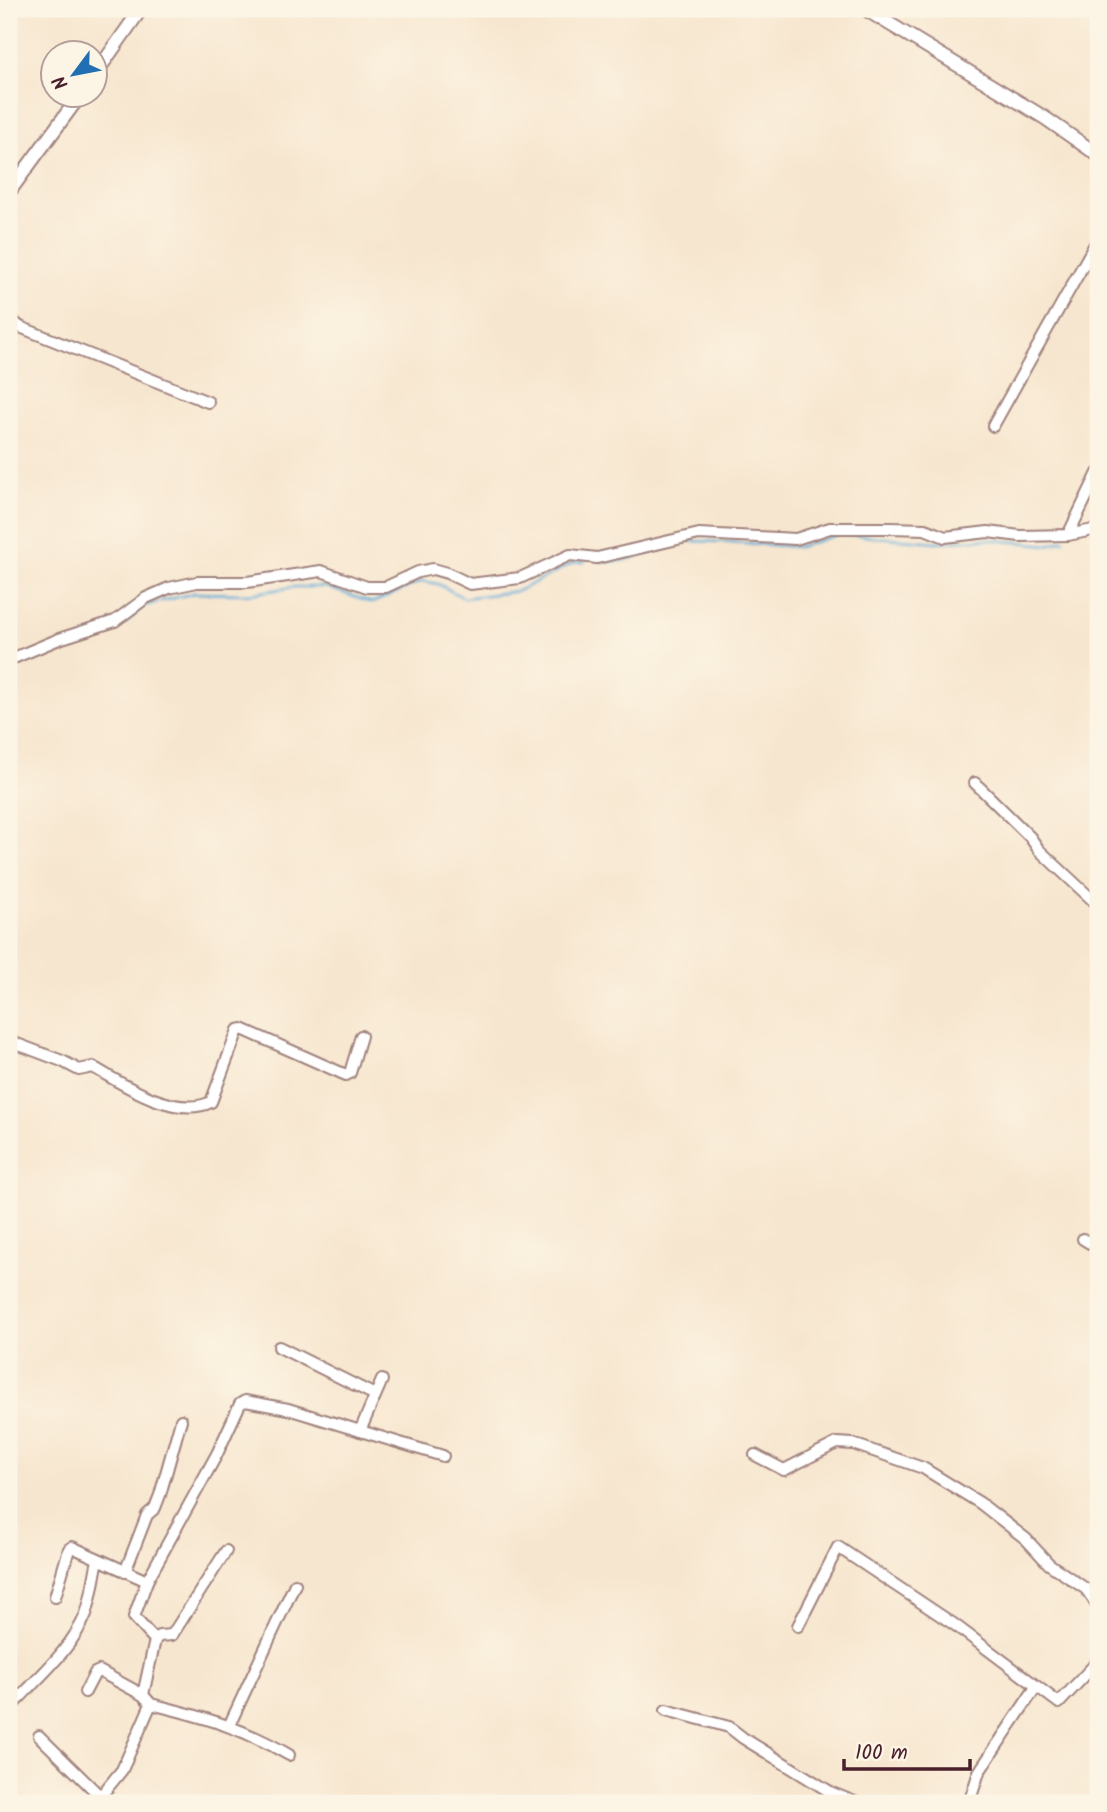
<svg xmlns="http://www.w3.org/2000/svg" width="1107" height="1812" viewBox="0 0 1107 1812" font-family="Kalam,sans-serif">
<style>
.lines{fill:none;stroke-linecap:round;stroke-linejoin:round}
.stream{stroke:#5eacd8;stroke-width:2.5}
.minor-casing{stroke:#a0827d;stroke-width:14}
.tertiary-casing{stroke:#a0827d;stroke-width:16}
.minor{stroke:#fff;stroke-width:10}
.tertiary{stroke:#fff;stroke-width:12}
</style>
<rect width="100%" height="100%" fill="#fcf5e5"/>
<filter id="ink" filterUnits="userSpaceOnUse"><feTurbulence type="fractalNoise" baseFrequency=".0143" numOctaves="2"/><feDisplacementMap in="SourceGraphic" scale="14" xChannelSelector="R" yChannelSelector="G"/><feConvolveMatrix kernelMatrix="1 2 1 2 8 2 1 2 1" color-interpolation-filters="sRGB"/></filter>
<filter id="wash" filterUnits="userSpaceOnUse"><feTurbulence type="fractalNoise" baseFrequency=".00686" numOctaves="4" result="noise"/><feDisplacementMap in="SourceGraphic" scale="28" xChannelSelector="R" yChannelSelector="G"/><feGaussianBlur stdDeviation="1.57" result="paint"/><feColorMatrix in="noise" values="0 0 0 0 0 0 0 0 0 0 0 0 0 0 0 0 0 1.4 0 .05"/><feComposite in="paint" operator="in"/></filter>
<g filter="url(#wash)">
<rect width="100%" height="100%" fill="#f7e6cf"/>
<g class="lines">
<g class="stream">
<polyline points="690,541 731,542 798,547 840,534 937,542 983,539 1048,545 1064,540"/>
<polyline points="602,562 622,561 676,545"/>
<polyline points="85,636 127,622 143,606 194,593 249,594 294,587 326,587 372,603 422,581 438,584 464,598 518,591 575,562 584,562"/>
</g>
</g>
</g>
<g filter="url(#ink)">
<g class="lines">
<defs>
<g id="minor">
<polyline points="9,318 20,327 208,402"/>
<polyline points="993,426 1098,239"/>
<polyline points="1068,535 1098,473"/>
<polyline points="9,660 59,639 115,621 146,598 169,588 197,582 247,582 321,571 367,587 386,587 418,572 433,569 447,573 470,584 520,578 570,555 597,558 699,534 796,539 830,528 890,528 925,529 945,537 988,532 1020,536 1068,535 1098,529"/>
<polyline points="975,783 1030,837 1039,850 1098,905"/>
<path d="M9 1041 62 1061 79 1070 93 1067C123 1085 176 1119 211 1102L238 1030 242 1029 346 1075 350 1073 361 1036"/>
<polyline points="1083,1239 1098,1248"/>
<polyline points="279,1347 375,1395"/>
<polyline points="360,1431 382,1380"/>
<polyline points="755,1455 784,1470 837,1443 853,1444 923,1468 980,1503 1026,1539 1049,1564 1086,1589 1098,1606"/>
<polyline points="125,1572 147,1515 155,1508 160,1495 181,1420"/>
<polyline points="55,1597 69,1549 72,1547 147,1581"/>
<polyline points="798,1626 838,1547 955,1625 1059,1703 1098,1661"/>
<polyline points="155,1640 159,1636 172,1635 226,1551"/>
<polyline points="85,1692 95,1673 99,1671 143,1695"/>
<path d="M10 1708C36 1679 71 1651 86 1614 92 1597 94 1577 98 1560"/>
<polyline points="666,1710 729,1727 743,1738 832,1793 857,1803"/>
<polyline points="229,1726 295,1584"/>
<polyline points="39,1736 100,1796"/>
<path d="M289 1755C244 1728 200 1716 151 1704L143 1695 155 1640 134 1617 147 1581 217 1454 240 1404 245 1401 288 1409 443 1456"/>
<polyline points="9,1796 16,1803"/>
<polyline points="95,1803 122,1770 151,1704"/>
<polyline points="969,1803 979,1772 1036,1687"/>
</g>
<g id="tertiary">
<polyline points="865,9 1045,118 1098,155"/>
<polyline points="94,76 141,9"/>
<polyline points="9,192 81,94"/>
</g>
</defs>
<use href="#minor" class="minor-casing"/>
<use href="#tertiary" class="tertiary-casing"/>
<use href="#minor" class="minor"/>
<use href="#tertiary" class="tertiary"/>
</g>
</g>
<rect width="1107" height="1812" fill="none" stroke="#fcf5e5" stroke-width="35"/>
<g transform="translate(74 74) rotate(238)"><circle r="33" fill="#fcf5e5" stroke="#b59f9b" stroke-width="2"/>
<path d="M0-5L12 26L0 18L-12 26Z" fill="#1f6fb2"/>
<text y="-10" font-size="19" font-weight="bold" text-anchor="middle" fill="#4a1f2b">N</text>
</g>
<path d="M844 1759v10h126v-10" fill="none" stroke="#4a1f2b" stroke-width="3.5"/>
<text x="855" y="1759" font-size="21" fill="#4a1f2b" stroke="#fcf5e5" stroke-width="5" paint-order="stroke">100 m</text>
</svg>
